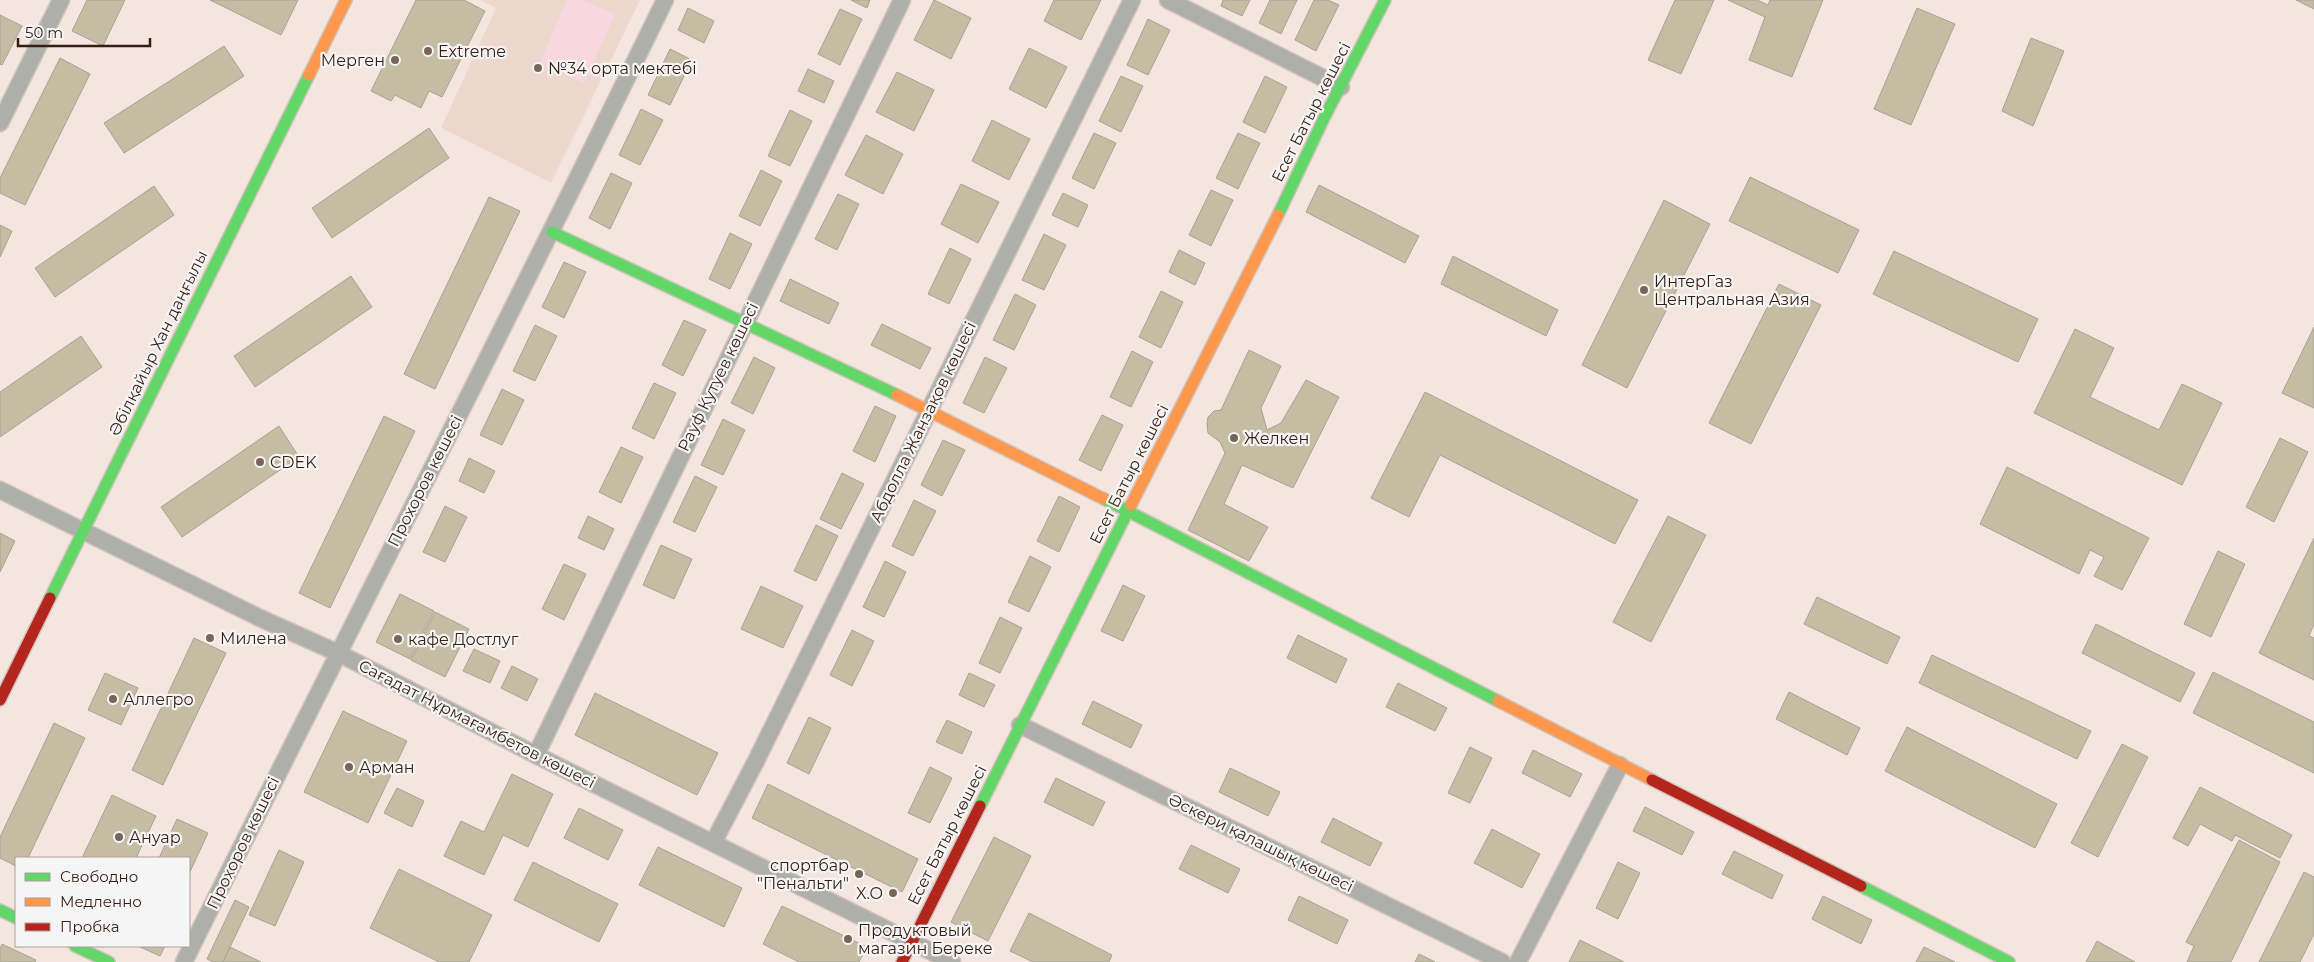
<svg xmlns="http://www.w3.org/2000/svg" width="2314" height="962" viewBox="0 0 2314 962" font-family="Montserrat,sans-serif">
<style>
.built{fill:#eed7cc}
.green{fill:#f8d7e1}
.building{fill:#c4bda3;stroke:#a9a292}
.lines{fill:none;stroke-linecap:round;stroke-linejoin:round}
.street-casing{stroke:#d0c3bb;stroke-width:19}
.fast-casing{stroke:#d0c3bb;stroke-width:14}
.slow-casing{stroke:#d0c3bb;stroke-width:14}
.jam-casing{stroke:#d0c3bb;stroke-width:14}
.street{stroke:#adafa8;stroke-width:16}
.fast{stroke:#63d668;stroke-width:11}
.slow{stroke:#ff974d;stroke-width:11}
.jam{stroke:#b3261e;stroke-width:11}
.poi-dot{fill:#796459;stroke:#f5f5f5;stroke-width:2}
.labels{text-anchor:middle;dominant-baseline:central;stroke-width:4.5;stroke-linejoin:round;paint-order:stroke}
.poi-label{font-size:16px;fill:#371e12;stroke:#f5f5f5;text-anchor:start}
.street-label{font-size:16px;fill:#371e12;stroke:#f5f5f5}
</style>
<rect width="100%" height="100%" fill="#f4e6de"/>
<polygon class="built" points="480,0 640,0 551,183 441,128 496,8"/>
<polygon class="green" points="567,0 582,0 615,14 584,83 539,64"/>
<g class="building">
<polygon points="87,0 125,0 103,46 72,31"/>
<polygon points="210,0 298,0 281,35"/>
<polygon points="416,0 464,0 485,11 442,97 429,91 421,108 395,95 391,101 371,91"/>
<polygon points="851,0 870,0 867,8"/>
<polygon points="934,0 971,18 951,59 914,40"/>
<polygon points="1054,0 1101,0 1081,40 1044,21"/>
<polygon points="1223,0 1250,0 1242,16 1221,6"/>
<polygon points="1270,0 1297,0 1281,34 1259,23"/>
<polygon points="1314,0 1328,0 1339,5 1316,51 1295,40"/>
<polygon points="1675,0 1714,0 1681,74 1648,60"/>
<polygon points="1728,0 1757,0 1768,5 1770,0 1823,0 1792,77 1749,60 1765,17"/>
<polygon points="2296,0 2314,0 2314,9"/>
<polygon points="688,8 714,21 704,43 678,30"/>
<polygon points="1917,8 1955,24 1911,125 1874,109"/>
<polygon points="840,9 862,19 840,65 818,54"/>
<polygon points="0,15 22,26 2,65 0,64"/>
<polygon points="1148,19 1170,30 1148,75 1127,65"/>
<polygon points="2031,38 2064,51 2033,126 2002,111"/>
<polygon points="224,46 244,76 124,153 104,123"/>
<polygon points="1029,48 1067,67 1046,108 1009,89"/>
<polygon points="670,49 692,60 670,105 648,95"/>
<polygon points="60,58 90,74 25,205 0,193 0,178"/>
<polygon points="808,69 834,81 824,103 798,91"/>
<polygon points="897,72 934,90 914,131 876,112"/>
<polygon points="1121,76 1143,86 1121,132 1099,121"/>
<polygon points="1265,76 1287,87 1265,133 1243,122"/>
<polygon points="641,109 663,120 640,165 619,155"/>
<polygon points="790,110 812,121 790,166 768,156"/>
<polygon points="992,120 1030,139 1009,180 972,161"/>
<polygon points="429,128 449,158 332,238 312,208"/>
<polygon points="1094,133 1116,143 1094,189 1072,178"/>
<polygon points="1238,133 1260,143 1238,189 1216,178"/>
<polygon points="866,135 903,154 883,194 845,175"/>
<polygon points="761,170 782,181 760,226 739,216"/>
<polygon points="611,173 632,183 610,229 589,218"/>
<polygon points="1750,177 1859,230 1838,273 1729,221"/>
<polygon points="961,184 999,202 978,243 941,224"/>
<polygon points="1319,185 1419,236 1405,263 1306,212"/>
<polygon points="154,186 174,215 55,297 35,268"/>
<polygon points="1211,190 1233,200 1211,246 1189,235"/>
<polygon points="1063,193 1088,205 1078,227 1052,215"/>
<polygon points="838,194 859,204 837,250 815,239"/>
<polygon points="489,197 520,211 435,389 404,374"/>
<polygon points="1664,200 1710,224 1627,388 1582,365"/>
<polygon points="0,225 12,231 0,257"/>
<polygon points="730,233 752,244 730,289 709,279"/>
<polygon points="1044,234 1066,245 1044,290 1022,280"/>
<polygon points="950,248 971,259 949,304 928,294"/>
<polygon points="1179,250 1205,263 1195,285 1169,272"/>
<polygon points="1894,251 2038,319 2018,362 1873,294"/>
<polygon points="1453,256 1558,310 1546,336 1441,284"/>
<polygon points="564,262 586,272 564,318 542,307"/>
<polygon points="351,276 372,307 255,387 234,356"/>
<polygon points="790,279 839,303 829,324 780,301"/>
<polygon points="1779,284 1821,305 1751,444 1709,423"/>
<polygon points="1161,291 1183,302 1161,348 1139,337"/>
<polygon points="1015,294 1036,305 1014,350 993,340"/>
<polygon points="684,320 706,330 683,376 662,365"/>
<polygon points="882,324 931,348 920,369 871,345"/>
<polygon points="535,325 557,336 535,381 513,371"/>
<polygon points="2314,327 2314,408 2282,393"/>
<polygon points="2075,329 2114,348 2090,397 2159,430 2182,384 2222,403 2182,485 2034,413"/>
<polygon points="81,336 102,367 0,437 0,392"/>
<polygon points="1249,350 1281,366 1261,408 1267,430 1281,423 1306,380 1339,397 1293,488 1242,465 1224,504 1268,527 1249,561 1188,530 1225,453 1220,442 1208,433 1207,424 1208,417 1214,411 1221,410"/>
<polygon points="1132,351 1153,362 1131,407 1110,397"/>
<polygon points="754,357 775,368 753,414 731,403"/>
<polygon points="985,357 1007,368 984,413 963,403"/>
<polygon points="654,383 676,393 654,439 632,428"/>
<polygon points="502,389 524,400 502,445 480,435"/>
<polygon points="1425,392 1638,500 1615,544 1440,455 1409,517 1371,498"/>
<polygon points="875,406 896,416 875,462 853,451"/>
<polygon points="1102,415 1123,425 1101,471 1079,460"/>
<polygon points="384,416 415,431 330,608 299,593"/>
<polygon points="723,419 745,430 723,475 701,465"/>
<polygon points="279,426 299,457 182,537 161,507"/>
<polygon points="2280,438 2308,452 2274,522 2246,507"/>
<polygon points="943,440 965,450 942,496 921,485"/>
<polygon points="621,447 643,457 621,503 599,492"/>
<polygon points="469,458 495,471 484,493 459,481"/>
<polygon points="2007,467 2149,538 2122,590 2094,576 2104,557 2090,550 2079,574 1980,524"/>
<polygon points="842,473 864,484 841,529 820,519"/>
<polygon points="695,476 717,487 695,532 673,522"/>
<polygon points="1059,496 1080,507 1059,552 1037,541"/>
<polygon points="914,500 936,511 913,556 892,546"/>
<polygon points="445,506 467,517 445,562 423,552"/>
<polygon points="588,516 614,529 604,550 578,538"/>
<polygon points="1668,516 1706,535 1651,642 1613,622"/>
<polygon points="816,525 838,536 816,581 794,571"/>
<polygon points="0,533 15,541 0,572"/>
<polygon points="2314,538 2314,624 2309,636 2314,638 2314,680 2259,653"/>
<polygon points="661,545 692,559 674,599 643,585"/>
<polygon points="2218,551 2245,564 2211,637 2184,624"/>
<polygon points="1030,556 1051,567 1029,612 1008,602"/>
<polygon points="885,561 906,572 884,617 863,607"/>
<polygon points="564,564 586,574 564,620 542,609"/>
<polygon points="1123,585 1145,596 1123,641 1101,631"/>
<polygon points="761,586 803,606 783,648 741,629"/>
<polygon points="400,594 434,611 410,659 376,642"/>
<polygon points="1817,597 1900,637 1887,664 1804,624"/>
<polygon points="435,612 469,629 445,677 411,660"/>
<polygon points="1000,617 1022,628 1000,673 979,663"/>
<polygon points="2096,624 2195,673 2180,702 2082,653"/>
<polygon points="852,630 874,641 852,686 830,675"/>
<polygon points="1298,635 1347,659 1336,683 1287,658"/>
<polygon points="194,638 226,653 163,785 132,770"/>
<polygon points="474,649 500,661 490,683 463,671"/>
<polygon points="1932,655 2091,731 2077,759 1919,683"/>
<polygon points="512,666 538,679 527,701 501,688"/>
<polygon points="2213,672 2314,722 2314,773 2193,713"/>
<polygon points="105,673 138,688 121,725 88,710"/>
<polygon points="969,673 995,685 984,707 959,695"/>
<polygon points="1398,683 1447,708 1435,731 1386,707"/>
<polygon points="1789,692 1860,728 1847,755 1776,719"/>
<polygon points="595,693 718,753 697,795 575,735"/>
<polygon points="1093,701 1142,725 1131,748 1082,724"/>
<polygon points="343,711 407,741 368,823 304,792"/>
<polygon points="809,717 831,728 809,774 787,763"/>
<polygon points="947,720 972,732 962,754 936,742"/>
<polygon points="54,723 85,738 28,858 16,858 16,866 0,858 0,837"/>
<polygon points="1907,727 2057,804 2035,848 1885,771"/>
<polygon points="2122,744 2148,757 2098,857 2071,843"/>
<polygon points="1470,747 1492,758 1470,803 1448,793"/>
<polygon points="1533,750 1582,774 1570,797 1522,773"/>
<polygon points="930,767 952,778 930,823 908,813"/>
<polygon points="1230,768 1280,792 1268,816 1219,792"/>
<polygon points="512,774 553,794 528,847 503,835 484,875 444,856 461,821 484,832"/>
<polygon points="1056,778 1105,802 1093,826 1044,802"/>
<polygon points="768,784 918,859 902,892 752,818"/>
<polygon points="2200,787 2292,835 2280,858 2235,835 2232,841 2200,824 2188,846 2173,838"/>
<polygon points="397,788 424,801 412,827 384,813"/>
<polygon points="112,795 156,816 136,858 82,858"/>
<polygon points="1645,807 1694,832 1682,855 1633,831"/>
<polygon points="579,808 623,830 608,860 564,838"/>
<polygon points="1333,818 1382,843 1370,866 1321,842"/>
<polygon points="177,819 208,833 189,874 189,858 159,858"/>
<polygon points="1492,829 1540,854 1522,888 1474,863"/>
<polygon points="994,837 1031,856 988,941 951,922"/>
<polygon points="2239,840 2280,862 2231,962 2187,962 2194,946 2186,942"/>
<polygon points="1191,845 1240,869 1228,893 1179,869"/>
<polygon points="658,847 742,888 724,927 639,885"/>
<polygon points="279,850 304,862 275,926 249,915"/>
<polygon points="1734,851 1783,875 1772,899 1722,874"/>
<polygon points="533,862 618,904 599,942 514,900"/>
<polygon points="1618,862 1640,873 1618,919 1596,908"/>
<polygon points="399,869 492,915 469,962 439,962 370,928"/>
<polygon points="2304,872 2314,877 2314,934 2300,962 2259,962"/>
<polygon points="1299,896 1348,920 1337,944 1288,920"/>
<polygon points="1823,896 1872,920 1861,944 1812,919"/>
<polygon points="235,900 249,907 223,962 213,962 207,959"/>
<polygon points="782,906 867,947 859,962 799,962 763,944"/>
<polygon points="1029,913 1112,955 1109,962 1033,962 1010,951"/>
<polygon points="1580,940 1624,962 1569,962"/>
<polygon points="2097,941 2135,962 2086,962"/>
<polygon points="2,944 36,960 35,962 0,962 0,949"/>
<polygon points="138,946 165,946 160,956"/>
<polygon points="230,947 261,962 223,962"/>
<polygon points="1924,947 1955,962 1916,962"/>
<polygon points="1419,954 1435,962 1415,962"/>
</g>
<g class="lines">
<defs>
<g id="street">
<polyline points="1168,0 1341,87"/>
<polyline points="0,123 61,0"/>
<polyline points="0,490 260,618 338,653 536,755 952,962"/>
<polyline points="1020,725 1502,962"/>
<polyline points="536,755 902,0"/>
<polyline points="713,843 756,761 1132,0"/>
<path d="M184 962C343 641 508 323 665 0"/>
<polyline points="1518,962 1620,765"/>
</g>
<g id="fast">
<polyline points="1278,215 1325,116 1385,0"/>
<polyline points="552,232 897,395"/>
<polyline points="1104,499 1498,701"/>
<polyline points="50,598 309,75"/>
<polyline points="980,806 1131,505"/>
<polyline points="1861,886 2009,962"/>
<polyline points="0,910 16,918"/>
<polyline points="75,946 109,962"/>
</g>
<g id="slow">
<polyline points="309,75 346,0"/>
<polyline points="897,395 1104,499"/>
<polyline points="1131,505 1278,215"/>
<polyline points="1498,701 1652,780"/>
</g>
<g id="jam">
<polyline points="0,700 50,598"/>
<polyline points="1652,780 1861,886"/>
<polyline points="902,962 980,806"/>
</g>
</defs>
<use href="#street" class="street-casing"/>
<use href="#fast" class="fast-casing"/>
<use href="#slow" class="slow-casing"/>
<use href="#jam" class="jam-casing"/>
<use href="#street" class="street"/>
<use href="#fast" class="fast"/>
<use href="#slow" class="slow"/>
<use href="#jam" class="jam"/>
</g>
<g class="poi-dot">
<circle cx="428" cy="51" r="5"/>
<circle cx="395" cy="60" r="5"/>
<circle cx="538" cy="68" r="5"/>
<circle cx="1644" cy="290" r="5"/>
<circle cx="1234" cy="438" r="5"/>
<circle cx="260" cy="462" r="5"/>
<circle cx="210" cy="638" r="5"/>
<circle cx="398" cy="639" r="5"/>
<circle cx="113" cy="699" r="5"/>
<circle cx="349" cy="767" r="5"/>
<circle cx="119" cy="837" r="5"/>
<circle cx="859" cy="874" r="5"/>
<circle cx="893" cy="893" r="5"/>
<circle cx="848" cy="939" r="5"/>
</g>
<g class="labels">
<g class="poi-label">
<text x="438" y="51">Extreme</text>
<text x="385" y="60" text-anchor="end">Мерген</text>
<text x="548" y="68">№34 орта мектебі</text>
<text x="1654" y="281">ИнтерГаз<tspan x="1654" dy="18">Центральная Азия</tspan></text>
<text x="1244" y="438">Желкен</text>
<text x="270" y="462">CDEK</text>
<text x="220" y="638">Милена</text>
<text x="408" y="639">кафе Достлуг</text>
<text x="123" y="699">Аллегро</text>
<text x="359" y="767">Арман</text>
<text x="129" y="837">Ануар</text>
<text x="849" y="865" text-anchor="end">спортбар<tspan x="849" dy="18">"Пенальти"</tspan></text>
<text x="883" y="893" text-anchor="end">X.O</text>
<text x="858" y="930">Продуктовый<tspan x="858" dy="18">магазин Береке</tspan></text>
</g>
<g class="street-label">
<text transform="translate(1311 112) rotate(-63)">Есет Батыр көшесі</text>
<text transform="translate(158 343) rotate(-64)">Әбілқайыр Хан даңғылы</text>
<text transform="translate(718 377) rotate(-64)">Рауф Кутуев көшесі</text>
<text transform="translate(923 422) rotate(-64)">Абдолла Жанзақов көшесі</text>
<text transform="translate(1129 474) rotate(-63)">Есет Батыр көшесі</text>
<text transform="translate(425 481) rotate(-63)">Прохоров көшесі</text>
<text transform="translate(477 724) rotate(27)">Сағадат Нұрмағамбетов көшесі</text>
<text transform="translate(947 835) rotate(-63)">Есет Батыр көшесі</text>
<text transform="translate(243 843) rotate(-64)">Прохоров көшесі</text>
<text transform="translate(1261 843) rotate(26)">Әскери қалашық көшесі</text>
</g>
</g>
<rect x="15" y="857" width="175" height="90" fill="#f5f5f5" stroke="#a99f9a"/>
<rect x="25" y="873" width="25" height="8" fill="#63d668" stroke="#a99f9a"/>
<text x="60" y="882" font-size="15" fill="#371e12">Свободно</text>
<rect x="25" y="898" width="25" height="8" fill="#ff974d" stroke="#a99f9a"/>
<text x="60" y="907" font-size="15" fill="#371e12">Медленно</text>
<rect x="25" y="923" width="25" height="8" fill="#b3261e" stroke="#a99f9a"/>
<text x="60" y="932" font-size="15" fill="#371e12">Пробка</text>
<path d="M18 38v8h132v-8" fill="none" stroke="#371e12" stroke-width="2.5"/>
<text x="25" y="38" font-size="15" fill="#371e12" stroke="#f5f5f5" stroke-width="4" paint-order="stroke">50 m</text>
</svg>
